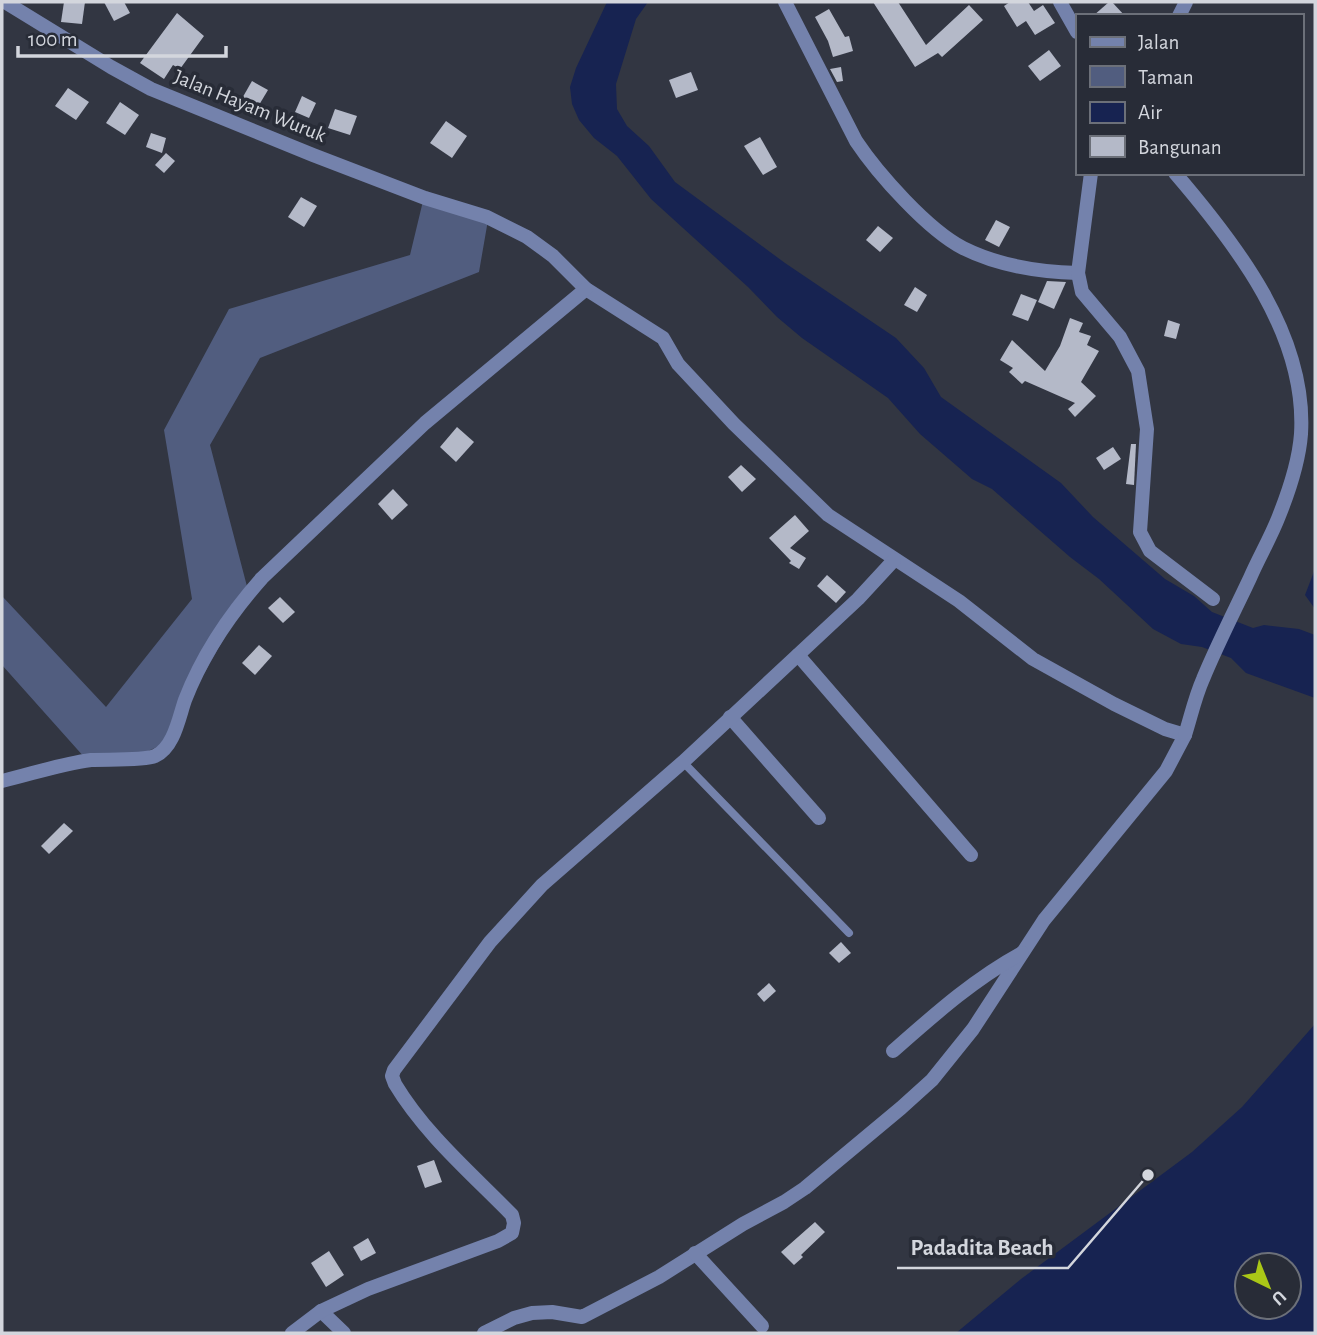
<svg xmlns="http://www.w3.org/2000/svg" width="1317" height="1335" viewBox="0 0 1317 1335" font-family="'Alegreya Sans',sans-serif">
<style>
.green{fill:#515d7f}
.water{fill:#172351;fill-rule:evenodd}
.building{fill:#b4b9c8}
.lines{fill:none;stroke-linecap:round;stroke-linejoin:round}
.service{stroke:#7482ac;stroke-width:8}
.minor{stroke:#7482ac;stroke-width:14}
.tertiary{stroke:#7482ac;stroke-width:14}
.labels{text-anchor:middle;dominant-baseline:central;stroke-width:7;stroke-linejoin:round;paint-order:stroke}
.street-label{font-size:21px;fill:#d3d6dd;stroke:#282c37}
.leader{fill:none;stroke:#d3d6dd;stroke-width:2.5}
.callout-dot{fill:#d3d6dd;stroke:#282c37;stroke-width:2.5}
.callout-label{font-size:23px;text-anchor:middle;font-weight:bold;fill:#d3d6dd;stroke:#282c37;stroke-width:7;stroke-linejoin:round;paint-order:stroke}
</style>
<rect width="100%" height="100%" fill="#323642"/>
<polygon class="green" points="423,201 488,220 479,272 260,358 210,445 249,594 165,743 144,753 85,758 2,665 2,596 106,707 192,599 164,430 229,309 410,255"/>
<g class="water">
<polygon points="607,2 648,2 636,19 616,84 617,109 627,126 649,146 675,182 785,263 896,338 924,368 941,397 1061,483 1093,517 1165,579 1194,596 1212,612 1253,628 1264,625 1299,629 1315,635 1315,698 1246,673 1231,658 1202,647 1181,644 1153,629 1099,579 1070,557 992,489 972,479 920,434 888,398 802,338 777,317 748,287 651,199 617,156 594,138 579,120 572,104 570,87 576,68"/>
<polygon points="1315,569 1315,609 1305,595"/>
<path d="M1315 1024V1333H956L1021 1279 1192 1152 1242 1107ZM1247 1265H1289V1307H1247Z"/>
</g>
<g class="building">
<polygon points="64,2 85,2 82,24 61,22"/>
<polygon points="104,2 124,2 130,13 114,21"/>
<polygon points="873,2 898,2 926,45 969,5 983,20 942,57 938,53 915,67"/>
<polygon points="1010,2 1028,2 1034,11 1043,5 1055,23 1035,35 1026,21 1017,27 1004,6"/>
<polygon points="1109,2 1112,2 1125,16 1093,16"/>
<polygon points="829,9 845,37 849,36 853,51 833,57 828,41 815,17"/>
<polygon points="177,13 204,36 180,69 173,65 164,79 140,63"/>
<polygon points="1049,50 1061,66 1040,81 1028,66"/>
<polygon points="841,67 843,81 837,82 830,69"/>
<polygon points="691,72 698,90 676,98 669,80"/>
<polygon points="252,81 268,90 256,110 240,102"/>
<polygon points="68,88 89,102 76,120 55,106"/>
<polygon points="302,96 316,103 309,118 295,112"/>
<polygon points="120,102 139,115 125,135 106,123"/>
<polygon points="335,109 357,116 350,135 328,128"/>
<polygon points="446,121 467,136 452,158 430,143"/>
<polygon points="151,133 166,138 162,153 146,147"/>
<polygon points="760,137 777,167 763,175 744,146"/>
<polygon points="166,153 175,161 164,173 155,165"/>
<polygon points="301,197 317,206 304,227 288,217"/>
<polygon points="996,220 1010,227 999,247 985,240"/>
<polygon points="878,226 893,238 880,252 866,240"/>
<polygon points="1047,281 1066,282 1054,309 1038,302"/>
<polygon points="915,287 927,295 917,312 904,305"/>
<polygon points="1021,294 1037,300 1028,321 1012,315"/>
<polygon points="1070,318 1083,323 1079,332 1091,336 1087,345 1099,351 1081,382 1096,396 1075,417 1068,409 1075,403 1025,381 1022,384 1009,372 1013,368 1000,360 1012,340 1045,371 1060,346"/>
<polygon points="1168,320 1180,324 1176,339 1164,336"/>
<polygon points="457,427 474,442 456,462 440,447"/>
<polygon points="1131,444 1136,444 1134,485 1126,484"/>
<polygon points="1113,447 1121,459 1104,470 1096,458"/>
<polygon points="741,465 756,479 742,492 728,477"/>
<polygon points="393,489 408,505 392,520 378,504"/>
<polygon points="795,515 809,531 790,548 806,558 799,569 789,563 791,561 769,538"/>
<polygon points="827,575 846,592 836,603 817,586"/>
<polygon points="280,597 295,612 283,623 268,608"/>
<polygon points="259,645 272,656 255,675 242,663"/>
<polygon points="64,823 73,831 49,854 41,846"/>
<polygon points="841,942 851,953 839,963 829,953"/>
<polygon points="769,983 776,991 764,1002 757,994"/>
<polygon points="434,1160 442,1182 425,1188 417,1166"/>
<polygon points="815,1222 825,1232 801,1255 803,1257 794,1265 781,1252"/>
<polygon points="368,1238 376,1253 361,1261 353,1247"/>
<polygon points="329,1251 344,1275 326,1287 311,1263"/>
</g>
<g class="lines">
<polyline class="service" points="683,762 849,933"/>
<g class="minor">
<polyline points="5,2 111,67 151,89 313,155 425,198 487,217 527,237 553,256 586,289 663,338 678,364 734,424 828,515 959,601 1033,659 1114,704 1165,729 1185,735 1166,771 1044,920 973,1029 932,1080 901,1108 805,1188 784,1202 743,1224 659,1277 582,1317 552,1312 532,1313 514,1318 484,1333"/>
<path d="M785 2 856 141C878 174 928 230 963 248 997 265 1040 272 1078 273"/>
<polyline points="1060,2 1077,32"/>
<polyline points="1091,173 1078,273 1082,292 1120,337 1138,371 1147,429 1140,532 1150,551 1213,599"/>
<path d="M1175 173C1236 244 1307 335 1301 434 1299 461 1289 491 1279 516 1271 537 1259 557 1250 578 1234 612 1217 645 1203 679 1195 697 1191 716 1185 735"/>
<polyline points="798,655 971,855"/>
<polyline points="730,717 819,818"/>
<path d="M2 781C32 774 60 764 91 760 106 759 143 761 155 756 174 748 179 717 185 700 202 656 230 614 262 578L425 423 586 289"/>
<path d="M893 1051C934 1015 974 979 1022 953"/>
<polyline points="695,1253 762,1326"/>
<polyline points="321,1311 344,1333"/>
<path d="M292 1333 321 1311 368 1289 498 1241 512 1233 514 1223 512 1215C471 1173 425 1134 395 1084L392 1076 394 1070 490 942 542 885 683 762 858 599 894 560"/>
</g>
<polyline class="tertiary" points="1179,16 1186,2"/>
</g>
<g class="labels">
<g class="street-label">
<text transform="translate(250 106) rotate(22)">Jalan Hayam Wuruk</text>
</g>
</g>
<path class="leader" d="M1148 1175L1068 1268H897"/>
<circle class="callout-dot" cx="1148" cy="1175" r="7"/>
<g class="callout-label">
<text x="982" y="1255">Padadita Beach</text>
</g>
<rect width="1317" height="1335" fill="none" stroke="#d3d6dd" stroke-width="7"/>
<rect x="1076" y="14" width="228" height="161" fill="#282c37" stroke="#6c7079" stroke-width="2"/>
<rect x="1090" y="37" width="35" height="10" fill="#7482ac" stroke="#6c7079" stroke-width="2"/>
<text x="1138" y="49" font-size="21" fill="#d3d6dd">Jalan</text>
<rect x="1090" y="66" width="35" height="21" fill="#515d7f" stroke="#6c7079" stroke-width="2"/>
<text x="1138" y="84" font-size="21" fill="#d3d6dd">Taman</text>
<rect x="1090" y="102" width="35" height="21" fill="#172351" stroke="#6c7079" stroke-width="2"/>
<text x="1138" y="119" font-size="21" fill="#d3d6dd">Air</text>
<rect x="1090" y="136" width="35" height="21" fill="#b4b9c8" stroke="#6c7079" stroke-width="2"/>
<text x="1138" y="154" font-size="21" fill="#d3d6dd">Bangunan</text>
<g transform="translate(1268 1286) rotate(137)"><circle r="33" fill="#282c37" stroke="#6c7079" stroke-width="2"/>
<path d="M0-5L12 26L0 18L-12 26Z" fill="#aac717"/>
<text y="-10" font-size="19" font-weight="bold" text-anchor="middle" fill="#d3d6dd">U</text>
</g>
<path d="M18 46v10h208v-10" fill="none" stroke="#d3d6dd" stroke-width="3.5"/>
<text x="28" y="46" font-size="21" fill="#d3d6dd" stroke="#282c37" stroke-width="5" paint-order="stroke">100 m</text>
</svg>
